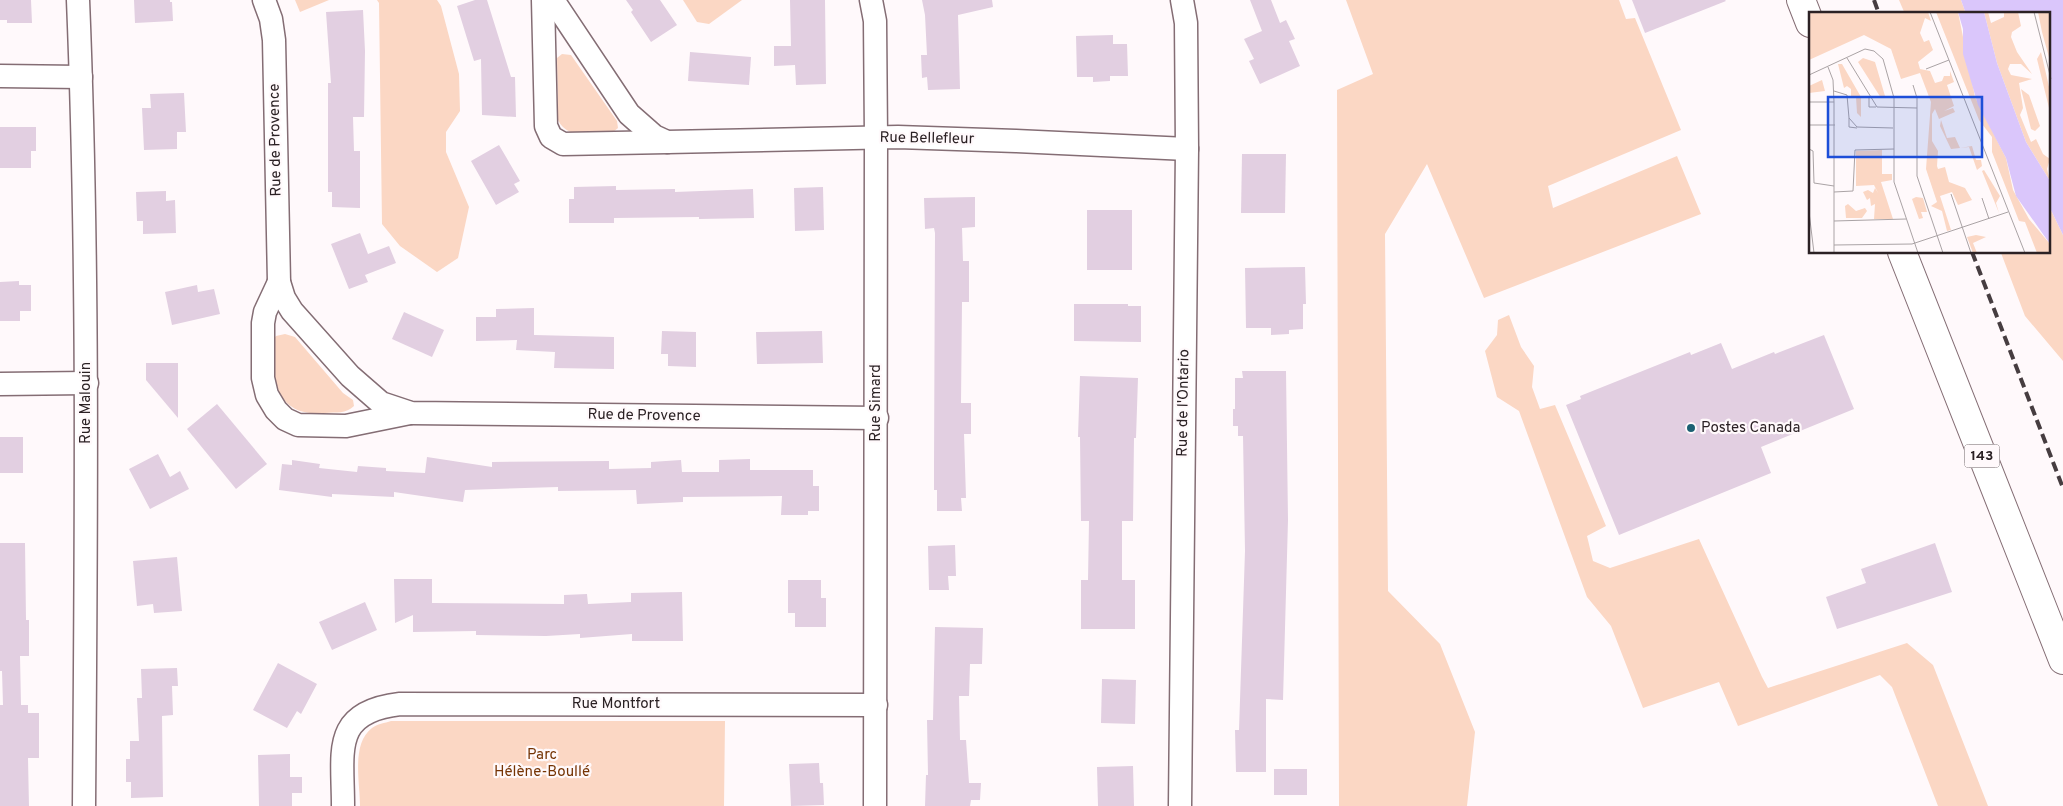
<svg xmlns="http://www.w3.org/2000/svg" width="2063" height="806" viewBox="0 0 2063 806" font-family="Overpass,sans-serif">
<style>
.green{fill:#fbd7c4}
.water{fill:#dac6fb}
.building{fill:#e2cfe1}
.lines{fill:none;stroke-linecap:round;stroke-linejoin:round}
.minor-casing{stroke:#846d74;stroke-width:25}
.major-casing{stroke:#846d74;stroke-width:30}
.minor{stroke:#fff;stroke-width:22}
.major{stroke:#fff;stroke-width:28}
.rail{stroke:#463d40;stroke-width:4;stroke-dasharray:10 5;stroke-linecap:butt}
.poi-dot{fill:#1c6073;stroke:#fff9fb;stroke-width:2}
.labels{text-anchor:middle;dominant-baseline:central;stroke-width:4.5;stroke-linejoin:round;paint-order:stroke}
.shield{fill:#fff9fb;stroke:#6b6264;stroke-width:1}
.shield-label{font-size:14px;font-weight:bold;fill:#2b2124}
.street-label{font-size:15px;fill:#2b2124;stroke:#fff9fb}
.poi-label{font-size:15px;fill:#2b2124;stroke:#fff9fb;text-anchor:start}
.park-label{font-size:15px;fill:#753404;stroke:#fff9fb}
.inset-road{fill:none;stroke:#aaa3a5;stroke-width:1}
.view{fill:#1d4ed8;fill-opacity:0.15;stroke:#1d4ed8;stroke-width:2.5}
.inset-edge{fill:none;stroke:#2b2124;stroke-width:2.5}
</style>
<rect width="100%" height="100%" fill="#fff9fb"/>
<g class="green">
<polygon points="295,0 329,0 300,12"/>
<polygon points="377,0 437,0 441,6 459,74 460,111 446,132 446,152 469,207 458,258 437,272 400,246 382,224 379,3"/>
<polygon points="683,0 742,0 709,24 697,22"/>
<polygon points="1346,0 1619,0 1626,19 1635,18 1681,130 1548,186 1553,208 1677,156 1701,214 1484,298 1427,164 1385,234 1388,591 1440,644 1475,732 1467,806 1339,806 1337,90 1373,74"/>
<polygon points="1899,0 1961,0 1966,14 1905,14"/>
<path d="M562 54 571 55 617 121 618 128 613 132C594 133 568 141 558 120L557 58Z"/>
<polygon points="2049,206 2063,235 2063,361 2025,316 2001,253 2049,252"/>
<polygon points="1509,315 1521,347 1534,366 1532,387 1540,409 1555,405 1606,526 1587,536 1593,561 1610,568 1699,539 1762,677 1768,688 1907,643 1933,665 1988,806 1938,806 1892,687 1880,675 1738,726 1719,682 1643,708 1611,626 1587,597 1519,411 1497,397 1485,351 1497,335 1498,320"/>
<path d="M285 334 295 337 343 393 353 400 354 406C346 414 336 412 325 413 275 417 274 381 271 342L276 336Z"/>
<path d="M391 721H725L724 806H360C360 782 351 744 372 728 377 724 385 723 391 721Z"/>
</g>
<polygon class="water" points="1961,0 2063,0 2063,235 2049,206 2049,14 1966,14"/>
<g class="building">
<polygon points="0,0 31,0 32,23 7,23 7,20 0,20"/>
<polygon points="134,0 170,0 170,2 172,2 173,21 135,23"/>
<polygon points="475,0 487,0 511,77 515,77 516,117 482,115 481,59 474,61 457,6"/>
<polygon points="626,0 660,0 677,25 651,42 631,12 633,10"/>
<polygon points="790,0 825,0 826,84 796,85 795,65 774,66 774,46 791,46"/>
<polygon points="922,0 992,0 993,7 958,15 960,89 928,90 927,77 922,78 921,55 927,55 925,15"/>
<polygon points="1250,0 1271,0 1280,23 1286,20 1295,39 1289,41 1300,66 1260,84 1249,61 1254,59 1244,39 1262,31"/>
<polygon points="1632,0 1725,0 1726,1 1645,33"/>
<polygon points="363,10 365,51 364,117 353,117 354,151 360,151 360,208 332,207 332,192 328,192 328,83 331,83 326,12"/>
<polygon points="1113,35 1113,44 1127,44 1128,76 1110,76 1110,81 1093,82 1093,77 1077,77 1076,36"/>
<polygon points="690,52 751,57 749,85 688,81"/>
<polygon points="184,93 186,132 177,132 177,149 144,150 142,108 151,108 150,94"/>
<polygon points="0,127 36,127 36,151 31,151 31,168 0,168"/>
<polygon points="499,145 520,181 514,184 519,192 496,205 471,161"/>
<polygon points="1242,154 1286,154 1285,213 1241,213"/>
<polygon points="616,186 616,190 675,189 675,192 753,189 754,218 699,219 699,217 614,218 614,223 569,223 569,199 574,199 574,187"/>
<polygon points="823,187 824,230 795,231 794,188"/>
<polygon points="166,191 166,201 175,200 176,233 143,234 143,221 137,221 136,192"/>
<polygon points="975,197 975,227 962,228 963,261 969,261 969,302 962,302 961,403 971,403 971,434 964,434 966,498 961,498 962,511 937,511 937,490 934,490 934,466 935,233 934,228 925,229 924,198"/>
<rect x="1087" y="210" width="45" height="60"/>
<polygon points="360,233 368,254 389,246 396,263 365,275 368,282 349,289 331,244"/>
<polygon points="1305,267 1306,304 1303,304 1303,329 1289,330 1289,334 1271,335 1271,328 1246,328 1245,268"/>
<polygon points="19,281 19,285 31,285 31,311 20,311 20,321 0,321 0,282"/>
<polygon points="197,285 198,292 214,289 220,314 172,325 165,292"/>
<polygon points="1074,304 1128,304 1128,306 1141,306 1141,342 1074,341"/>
<polygon points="534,308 534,335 614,337 614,369 554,368 555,352 516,350 517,340 476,341 476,317 496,317 496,309"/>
<polygon points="404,312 444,330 432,357 392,339"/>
<polygon points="662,331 696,332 696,367 668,366 668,354 661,354"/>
<polygon points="822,331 823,363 757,364 756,332"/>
<polygon points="1824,335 1854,409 1761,447 1771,473 1619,535 1566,405 1581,399 1580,396 1690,352 1691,355 1721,343 1732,369 1774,352 1775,354"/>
<polygon points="146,363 178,363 178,418 146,380"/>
<polygon points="1242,371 1286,371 1288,520 1283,700 1266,699 1266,772 1236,772 1235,730 1239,730 1245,551 1243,436 1238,436 1238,426 1233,426 1233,409 1235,409 1235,378 1243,378"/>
<polygon points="1080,376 1138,378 1136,438 1134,438 1133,521 1122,521 1122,580 1135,580 1135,629 1081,629 1081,580 1088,580 1089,521 1081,521 1080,437 1078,437"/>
<polygon points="217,404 267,464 236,489 187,429"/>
<rect x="0" y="437" width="23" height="36"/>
<polygon points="158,454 170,477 180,471 189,489 150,509 129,469"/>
<polygon points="427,457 492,467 492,462 609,461 609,469 651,468 651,462 681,460 682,472 719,472 719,460 750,459 750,470 813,470 813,486 819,486 819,511 808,511 808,515 781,515 782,496 683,497 683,502 637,504 636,490 558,491 558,487 465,490 463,502 394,492 394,497 332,494 332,497 279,490 282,464 292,465 292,460 320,464 319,468 357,472 358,466 386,468 386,471 425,473"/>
<polygon points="0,543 25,543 26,620 29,620 29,656 20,656 21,705 28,705 28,713 39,713 39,758 28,758 29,806 0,806 0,705 3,705 2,671 0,671"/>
<polygon points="1935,543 1952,592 1837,629 1826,597 1866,583 1861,569"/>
<polygon points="955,545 956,576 948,576 949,590 929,590 928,546"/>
<polygon points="177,557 182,611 154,613 153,604 137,606 133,561"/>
<polygon points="394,579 432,579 432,603 564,604 564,595 587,594 588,604 631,602 631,593 682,592 683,641 632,641 632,634 580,638 580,634 546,636 476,635 476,631 413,632 413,615 395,623"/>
<polygon points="788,580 821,580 821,598 826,598 826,627 795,627 795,613 788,613"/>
<polygon points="365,602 377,630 332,650 319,622"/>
<polygon points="935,627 983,628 982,664 970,664 969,696 959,696 960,740 966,740 969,783 981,783 980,800 971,800 970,806 925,806 926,775 928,775 927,720 933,720"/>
<polygon points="278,663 317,684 301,714 297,711 287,728 253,710"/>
<polygon points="177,668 178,686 172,686 173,715 162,716 163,797 131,798 131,782 126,782 126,759 130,759 130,741 139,741 137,698 142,698 141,669"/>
<polygon points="1102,679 1136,680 1135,724 1101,723"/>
<polygon points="290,754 290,777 302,777 302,793 292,793 292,806 259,806 258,755"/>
<polygon points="819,763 820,783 823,783 824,805 791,806 789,764"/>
<polygon points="1133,766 1134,806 1098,806 1097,767"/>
<rect x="1274" y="769" width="33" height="26"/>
</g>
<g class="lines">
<defs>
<g id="minor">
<path d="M78 0C89 269 86 537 84 806"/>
<polyline points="264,0 271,19 274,40 279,282 284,298 292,311 350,376 381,403 411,413 877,418"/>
<polyline points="543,0 546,126 551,137 563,144 667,142"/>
<polyline points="553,0 629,114 654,136 667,142 898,137 1016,141 1187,149"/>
<polyline points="871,0 875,21 876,138 875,806"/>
<polyline points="0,76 81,77"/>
<polyline points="279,282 265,312 263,323 263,378 267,395 276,410 285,419 298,425 346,426 410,413"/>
<polyline points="0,384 87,383"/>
<path d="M343 806C343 751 331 712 400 704L876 705"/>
<polyline points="1180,806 1187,149 1186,23 1182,0"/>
</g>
<g id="major">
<polyline points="1801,0 1810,23"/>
<polyline points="1902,252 2063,660"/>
</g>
</defs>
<use href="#minor" class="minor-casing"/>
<use href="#major" class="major-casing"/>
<use href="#minor" class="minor"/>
<use href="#major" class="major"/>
<g class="rail">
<polyline points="1874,0 1879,14"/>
<polyline points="1972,252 2063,488"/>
</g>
</g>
<circle class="poi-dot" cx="1691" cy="428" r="5"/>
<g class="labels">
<rect class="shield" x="1964.5" y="444.5" width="35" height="23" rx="4"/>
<g class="shield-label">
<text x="1982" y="456">143</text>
</g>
<g class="street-label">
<text transform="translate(927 139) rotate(1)">Rue Bellefleur</text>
<text transform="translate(276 140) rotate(-91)">Rue de Provence</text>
<text transform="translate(86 403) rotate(-90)">Rue Malouin</text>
<text transform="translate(876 403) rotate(-90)">Rue Simard</text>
<text transform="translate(1184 403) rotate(-89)">Rue de l'Ontario</text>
<text transform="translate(644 416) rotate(1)">Rue de Provence</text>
<text x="616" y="704">Rue Montfort</text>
</g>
<g class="poi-label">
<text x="1701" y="428">Postes Canada</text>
</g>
<g class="park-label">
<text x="542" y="755">Parc<tspan x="542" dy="17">Hélène-Boullé</tspan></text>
</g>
</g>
<g transform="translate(1809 12)">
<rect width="241" height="241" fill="#fff9fb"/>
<path d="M0 0H119L122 9 116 6 111 21 115 30 120 28 124 38 109 50 111 57 121 59 126 71 133 69 135 64H141V59L145 70 138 73 145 94 135 99 144 96 146 100 130 107 126 97 123 102V129L129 139 128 154 129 157 136 155 140 170 156 176 163 188 149 193 143 180 131 184 142 218 138 219 133 199 122 194 128 190 117 157 122 90 111 61 92 67 82 37 55 23 0 48ZM127 0H149L166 85 197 146 204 178 220 207 241 232V241H228L216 210 210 209 183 140V125L170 108ZM175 0H179L182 11 195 5V0H209L212 14 203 20 202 25 208 40 223 62 212 52H201L199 57 202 63 223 67 210 71 214 96 211 103 222 130 227 127 234 142 241 147 238 157 241 169 217 130 188 51ZM229 0H241V49L233 20ZM232 40 241 79V100L228 47ZM54 46 66 50 76 84 72 86 49 50ZM29 52H33L52 85V105L48 101 47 85H42V77L38 74 35 76ZM13 68 16 79 0 81V74ZM212 77 220 83 231 114 226 119 222 117ZM132 108 138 126 146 125 151 136 163 134 167 148H172L173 154 168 158 160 135 142 137 131 114ZM73 138V162H83V168L72 170 84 207H65L66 192 62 194 61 186 58 188 54 180 59 178 64 181 66 176 69 181 65 173 47 174V139ZM175 158 191 184 187 191 190 201 173 159ZM107 185 114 186 118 200H112L114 206 110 207 103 187ZM39 192 47 199 56 196 58 199 53 206H37L36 194ZM167 223 177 225 164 231 168 241H164L158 225Z" fill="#fbd7c4"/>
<path d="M149 0H175L188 51 217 130 241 169V232L207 184 197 146 169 93 154 42V17Z" fill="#dac6fb"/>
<path class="inset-road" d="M121 0 216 241M225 0 242 67M38 46 68 95 108 96M19 55 24 68 25 90V241M117 57 140 48M0 63 56 37 65 39 74 47 85 86V170L109 241M104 73 108 86V164L134 241M25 79 38 83 40 106 48 115 84 116M60 85V95H67M0 90H25M40 106V115L48 116M0 113H26M0 137 4 139 5 171 25 174M25 180 44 179 46 138 85 137M142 182 162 241M173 186 180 207M0 200 5 241M25 209 97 207M25 233 103 232 199 200"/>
<path class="view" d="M19 85H173V145H19Z"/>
<rect width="241" height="241" class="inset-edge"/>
</g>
</svg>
